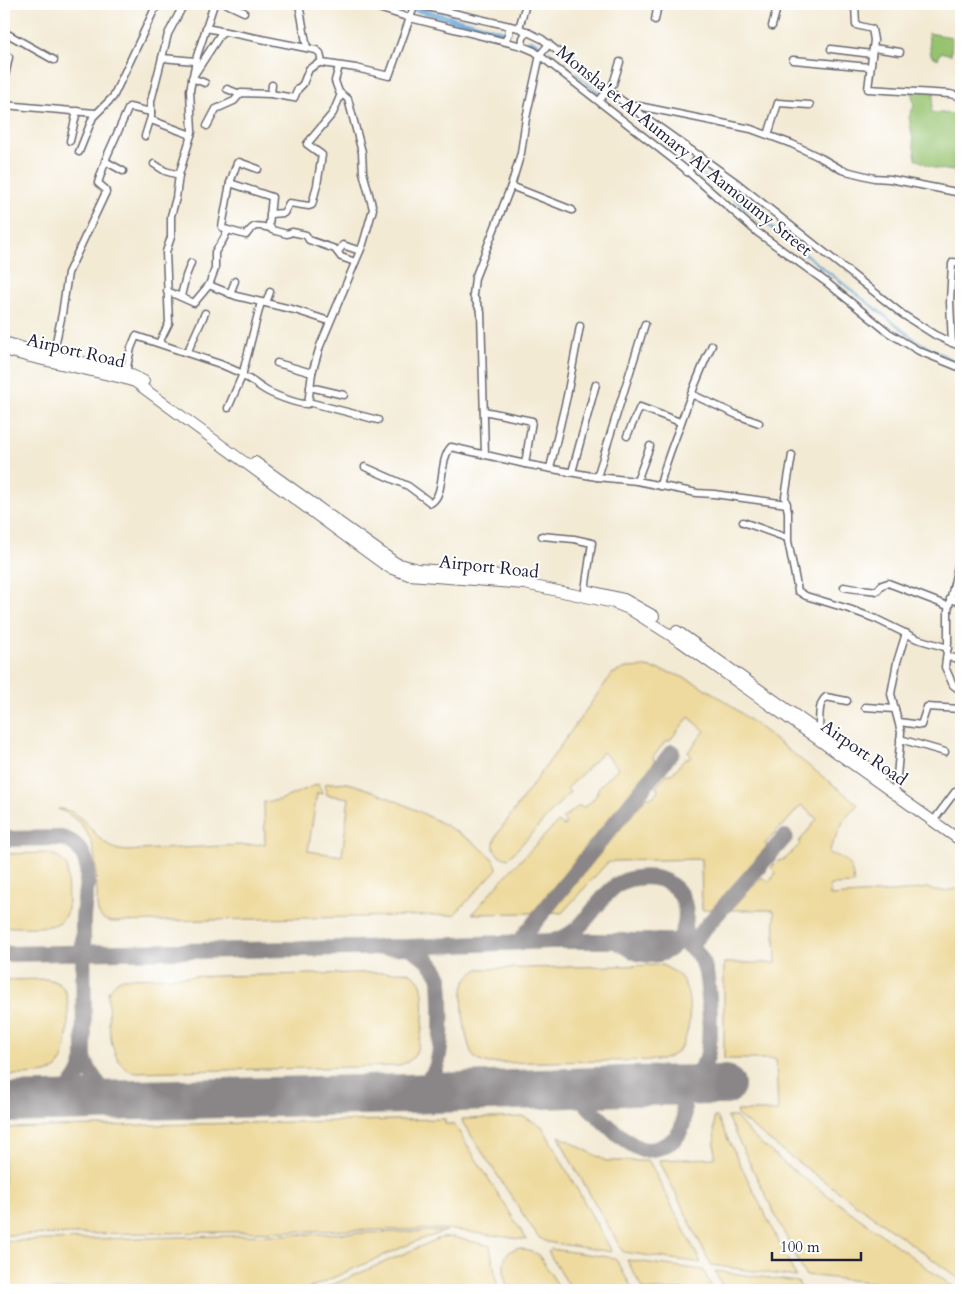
<svg xmlns="http://www.w3.org/2000/svg" width="965" height="1294" viewBox="0 0 965 1294" font-family="Cardo,serif">
<style>
.green{fill:#97c370;stroke:#5c7256}
.sand{fill:#eeda9e;stroke:#887e6c}
.lines{fill:none;stroke-linecap:round;stroke-linejoin:round}
.stream{stroke:#5ea2d3;stroke-width:2}
.canal{stroke:#5ea2d3;stroke-width:6}
.taxiway{stroke:#8a8688;stroke-width:16}
.runway{stroke:#8a8688;stroke-width:40}
.street-casing{stroke:#6b6871;stroke-width:9}
.primary-casing{stroke:#6b6871;stroke-width:12}
.street{stroke:#fff;stroke-width:6}
.primary{stroke:#fff;stroke-width:10}
.labels{text-anchor:middle;dominant-baseline:central;stroke-width:4;stroke-linejoin:round;paint-order:stroke}
.street-label{font-size:18px;fill:#22223b;stroke:#fff}
</style>
<rect width="100%" height="100%" fill="#fff"/>
<filter id="ink" filterUnits="userSpaceOnUse"><feTurbulence type="fractalNoise" baseFrequency=".02" numOctaves="2"/><feDisplacementMap in="SourceGraphic" scale="10" xChannelSelector="R" yChannelSelector="G"/><feConvolveMatrix kernelMatrix="1 2 1 2 8 2 1 2 1" color-interpolation-filters="sRGB"/></filter>
<filter id="wash" filterUnits="userSpaceOnUse"><feTurbulence type="fractalNoise" baseFrequency=".0096" numOctaves="4" result="noise"/><feDisplacementMap in="SourceGraphic" scale="20" xChannelSelector="R" yChannelSelector="G"/><feGaussianBlur stdDeviation="1.12" result="paint"/><feColorMatrix in="noise" values="0 0 0 0 0 0 0 0 0 0 0 0 0 0 0 0 0 1.4 0 .05"/><feComposite in="paint" operator="in"/></filter>
<g filter="url(#wash)">
<rect width="100%" height="100%" fill="#f3ead4"/>
<g class="green">
<polygon points="928,33 952,37 951,55 941,52 938,59 931,55"/>
<polygon points="911,89 935,90 931,112 961,115 961,160 956,159 953,171 934,168 916,159 909,117 914,106"/>
</g>
<g class="sand">
<path d="M646 667C683 674 698 683 729 704L858 804 844 820 828 853C847 858 852 864 854 884L830 885V896L905 891 927 888 934 891H945L961 888V1280L784 1152 737 1115 736 1111H778L776 1059H724V963H776L774 910H731L762 877 769 882 776 873 771 868 778 861 785 859 800 844 799 842 817 819 801 805 782 827H780L765 844 768 846 712 909 702 910 701 859 615 861 607 863 562 913 552 912 647 797H653L658 790 656 787 667 774H672L685 759 690 758 691 756 688 752 705 731 689 717 670 740 665 742 653 757 655 762 652 765 532 913 472 914 509 872 558 822 564 826 566 823 562 819 579 806 584 807C590 804 598 796 598 788L618 768 603 752 567 789 570 792 508 859C493 855 490 847 498 833L612 674 626 668Z"/>
<path d="M334 783C338 783 342 782 346 783 371 786 498 844 497 869L454 915 112 922C108 921 104 920 101 917 96 911 97 902 97 894 95 856 98 826 58 809 84 808 94 843 119 850 125 851 133 851 139 850L265 844 264 802 280 800 318 784 323 794 317 793 308 851 342 856 349 798 327 795 324 784Z"/>
<path d="M49 853 58 857 67 866 68 909C66 913 64 919 60 922 49 930 17 926 4 927V854Z"/>
<path d="M662 965C669 969 677 972 682 979 693 996 692 1036 678 1051 673 1056 667 1058 661 1060L485 1063C482 1062 478 1061 475 1058 465 1048 459 996 465 983 467 977 473 973 478 969Z"/>
<path d="M408 972C413 975 417 977 420 982 427 996 423 1042 414 1056 411 1061 404 1063 398 1066L134 1072C106 1065 109 1016 108 992L118 980 124 978Z"/>
<path d="M47 979C54 981 60 983 64 989 72 1000 68 1059 57 1068 47 1077 17 1074 4 1075V980Z"/>
<polygon points="524,1117 542,1126 612,1252 547,1242 538,1237 463,1123 462,1119"/>
<polygon points="714,1117 717,1117 796,1277 711,1265 659,1160 715,1158"/>
<polygon points="727,1117 736,1117 753,1137 789,1167 956,1289 888,1284 805,1275"/>
<polygon points="445,1119 445,1124 454,1124 527,1240 446,1229 4,1235 4,1128"/>
<polygon points="559,1136 606,1161 649,1161 701,1263 623,1252 568,1156"/>
<polygon points="447,1231 419,1240 305,1290 4,1290 4,1241"/>
<polygon points="453,1237 490,1246 498,1290 321,1290 440,1238"/>
<path d="M519 1248 538 1254 561 1290H507C505 1273 497 1252 519 1248Z"/>
<polygon points="551,1249 615,1258 633,1290 572,1290 548,1252"/>
<polygon points="627,1260 703,1270 713,1290 643,1290"/>
<polygon points="715,1271 798,1282 802,1290 724,1290"/>
</g>
<g class="lines">
<g class="stream">
<polyline points="549,51 601,95"/>
<polyline points="697,170 917,341 952,360 961,363"/>
</g>
<g class="canal">
<polyline points="397,4 504,33"/>
<polyline points="530,42 543,48"/>
</g>
<g class="taxiway">
<path d="M4 839 61 838C75 841 85 852 87 867 89 882 83 905 83 921 83 967 84 1013 84 1059"/>
<path d="M558 939C588 933 600 886 630 879 707 863 698 965 642 954 634 953 626 946 618 942"/>
<polyline points="519,942 672,752"/>
<polyline points="689,946 785,837"/>
<path d="M4 954 409 947 550 941H678C689 944 698 952 703 963 710 977 713 1048 705 1062 698 1075 686 1081 672 1086"/>
<path d="M572 1089C589 1107 619 1140 641 1149 648 1151 656 1149 663 1146 708 1127 674 1054 626 1086"/>
<path d="M407 1094C416 1089 426 1083 432 1075 445 1059 441 999 440 978 433 963 423 955 409 947"/>
<path d="M53 1102C69 1090 80 1079 84 1059 92 1078 103 1095 123 1101"/>
</g>
<polyline class="runway" points="4,1103 407,1094 626,1086 725,1085"/>
</g>
</g>
<g filter="url(#ink)">
<g class="lines">
<defs>
<g id="street">
<polyline points="227,4 244,12"/>
<polyline points="299,4 307,48"/>
<polyline points="366,4 410,18 522,46 534,51 684,168 757,232 826,282 889,333 919,351 961,368"/>
<polyline points="414,4 519,28 542,39 607,90 737,183 902,314 935,335 961,347"/>
<polyline points="855,4 856,25 872,29 874,40 868,89 950,94 961,97"/>
<polyline points="655,20 658,4"/>
<polyline points="772,26 778,4"/>
<polyline points="206,28 316,50 320,53 322,63 356,68 389,76 415,4"/>
<polyline points="519,28 526,4"/>
<polyline points="4,32 54,60"/>
<polyline points="505,41 509,34 509,26"/>
<polyline points="522,46 523,38 527,31"/>
<polyline points="873,48 900,52"/>
<polyline points="831,49 872,54"/>
<polyline points="162,58 195,61"/>
<polyline points="793,60 870,67"/>
<polyline points="4,81 9,57"/>
<polyline points="205,83 192,78 222,32"/>
<polyline points="227,89 240,94"/>
<polyline points="271,94 272,85"/>
<polyline points="599,101 613,84 620,62"/>
<polyline points="629,104 751,129 792,144 821,158 842,170 874,178 890,179 961,193"/>
<polyline points="4,105 95,113"/>
<polyline points="151,120 191,135"/>
<polyline points="207,126 216,109 234,101 241,93 271,94 294,98 298,89 303,84 309,69 321,62"/>
<polyline points="768,135 778,103 810,105"/>
<polyline points="145,136 151,117 151,101 168,34 184,4"/>
<polyline points="70,141 77,111"/>
<polyline points="79,152 93,117 113,97 157,4"/>
<polyline points="105,161 123,171"/>
<polyline points="154,164 165,171 179,175"/>
<path d="M258 169 239 162 237 163 230 183 222 227 224 229 246 235C254 224 256 225 270 228"/>
<polyline points="687,172 700,155"/>
<polyline points="230,183 272,197 269,225 272,230 287,234 292,232 306,235 309,240 335,249 341,257 355,262"/>
<polyline points="511,186 572,210"/>
<polyline points="270,214 284,213 289,203 309,206 312,205 317,185 322,155 307,144 333,113 341,94"/>
<polyline points="338,252 343,245 360,251"/>
<polyline points="209,285 215,269 215,252 223,240 228,230"/>
<polyline points="167,291 194,303 209,285 236,296 295,310 329,321"/>
<polyline points="230,294 235,281"/>
<polyline points="181,296 186,276 191,263"/>
<polyline points="266,303 270,292"/>
<polyline points="159,343 169,323 166,252 171,237 171,216 176,198 179,175 192,132 190,90 197,56 214,4"/>
<polyline points="952,343 950,302 952,264 953,262 961,263"/>
<polyline points="187,353 205,313"/>
<polyline points="53,355 62,314 68,273 106,192 105,189 98,183 107,156 129,107 151,112"/>
<polyline points="277,363 312,373"/>
<polyline points="126,372 131,348 136,336 220,364 243,374"/>
<path d="M242 376C252 379 254 383 262 388 270 394 299 405 308 404L312 373 320 346 363 244 373 209 363 172 362 152 348 99 339 92 335 81 339 66"/>
<polyline points="310,387 344,395"/>
<polyline points="691,394 737,415 759,423"/>
<polyline points="308,402 378,420"/>
<polyline points="228,408 242,376 261,302"/>
<polyline points="484,411 532,421 525,464"/>
<polyline points="627,436 640,407 680,422"/>
<polyline points="485,455 481,312 473,295 475,278 511,186 521,153 526,118 540,55 549,44"/>
<polyline points="792,455 785,497 788,512 788,541 798,591 806,596 849,609 876,619 917,639 948,648"/>
<path d="M365 467 408 486 431 503C446 494 438 461 451 447L525 464 597 477 637 481 697 493 714 494 787 504"/>
<polyline points="550,468 567,396 580,326"/>
<polyline points="572,472 596,384"/>
<polyline points="597,477 645,324"/>
<polyline points="637,481 650,446"/>
<path d="M660 486C664 467 671 449 678 431 688 402 699 373 712 345"/>
<polyline points="743,522 787,538"/>
<polyline points="542,536 574,539 592,543 585,590"/>
<polyline points="961,553 948,610 948,643 945,667 953,685 961,691"/>
<path d="M844 587C856 590 866 589 877 591L882 585 888 583 948 606"/>
<polyline points="950,599 961,602"/>
<polyline points="947,656 961,660"/>
<polyline points="865,707 895,709"/>
<polyline points="899,722 921,725 927,707 961,709"/>
<path d="M819 732C820 721 817 704 826 697L847 701"/>
<polyline points="900,739 945,752"/>
<polyline points="896,787 901,732 891,694 897,662 906,633"/>
<polyline points="937,816 955,792 961,793"/>
</g>
<g id="primary">
<polyline points="4,342 31,350 126,372 144,381"/>
<polyline points="4,350 30,357 122,378 135,382 382,563 390,568 409,575 525,584 614,603 629,609 681,642 961,841"/>
<polyline points="255,462 396,563 418,569 514,576"/>
<polyline points="590,591 624,599 654,616"/>
<polyline points="677,631 881,776"/>
</g>
</defs>
<use href="#street" class="street-casing"/>
<use href="#primary" class="primary-casing"/>
<use href="#street" class="street"/>
<use href="#primary" class="primary"/>
</g>
</g>
<g class="labels">
<g class="street-label">
<text transform="translate(684 151) rotate(39)">Monsha'et Al Aumary Al Aamoumy Street</text>
<text transform="translate(76 351) rotate(13)">Airport Road</text>
<text transform="translate(489 567) rotate(6)">Airport Road</text>
<text transform="translate(864 753) rotate(35)">Airport Road</text>
</g>
</g>
<rect width="965" height="1294" fill="none" stroke="#fff" stroke-width="20"/>
<path d="M772 1252v8h89v-8" fill="none" stroke="#22223b" stroke-width="2.5"/>
<text x="780" y="1252" font-size="15" fill="#22223b" stroke="#ffffff" stroke-width="4" paint-order="stroke">100 m</text>
</svg>
